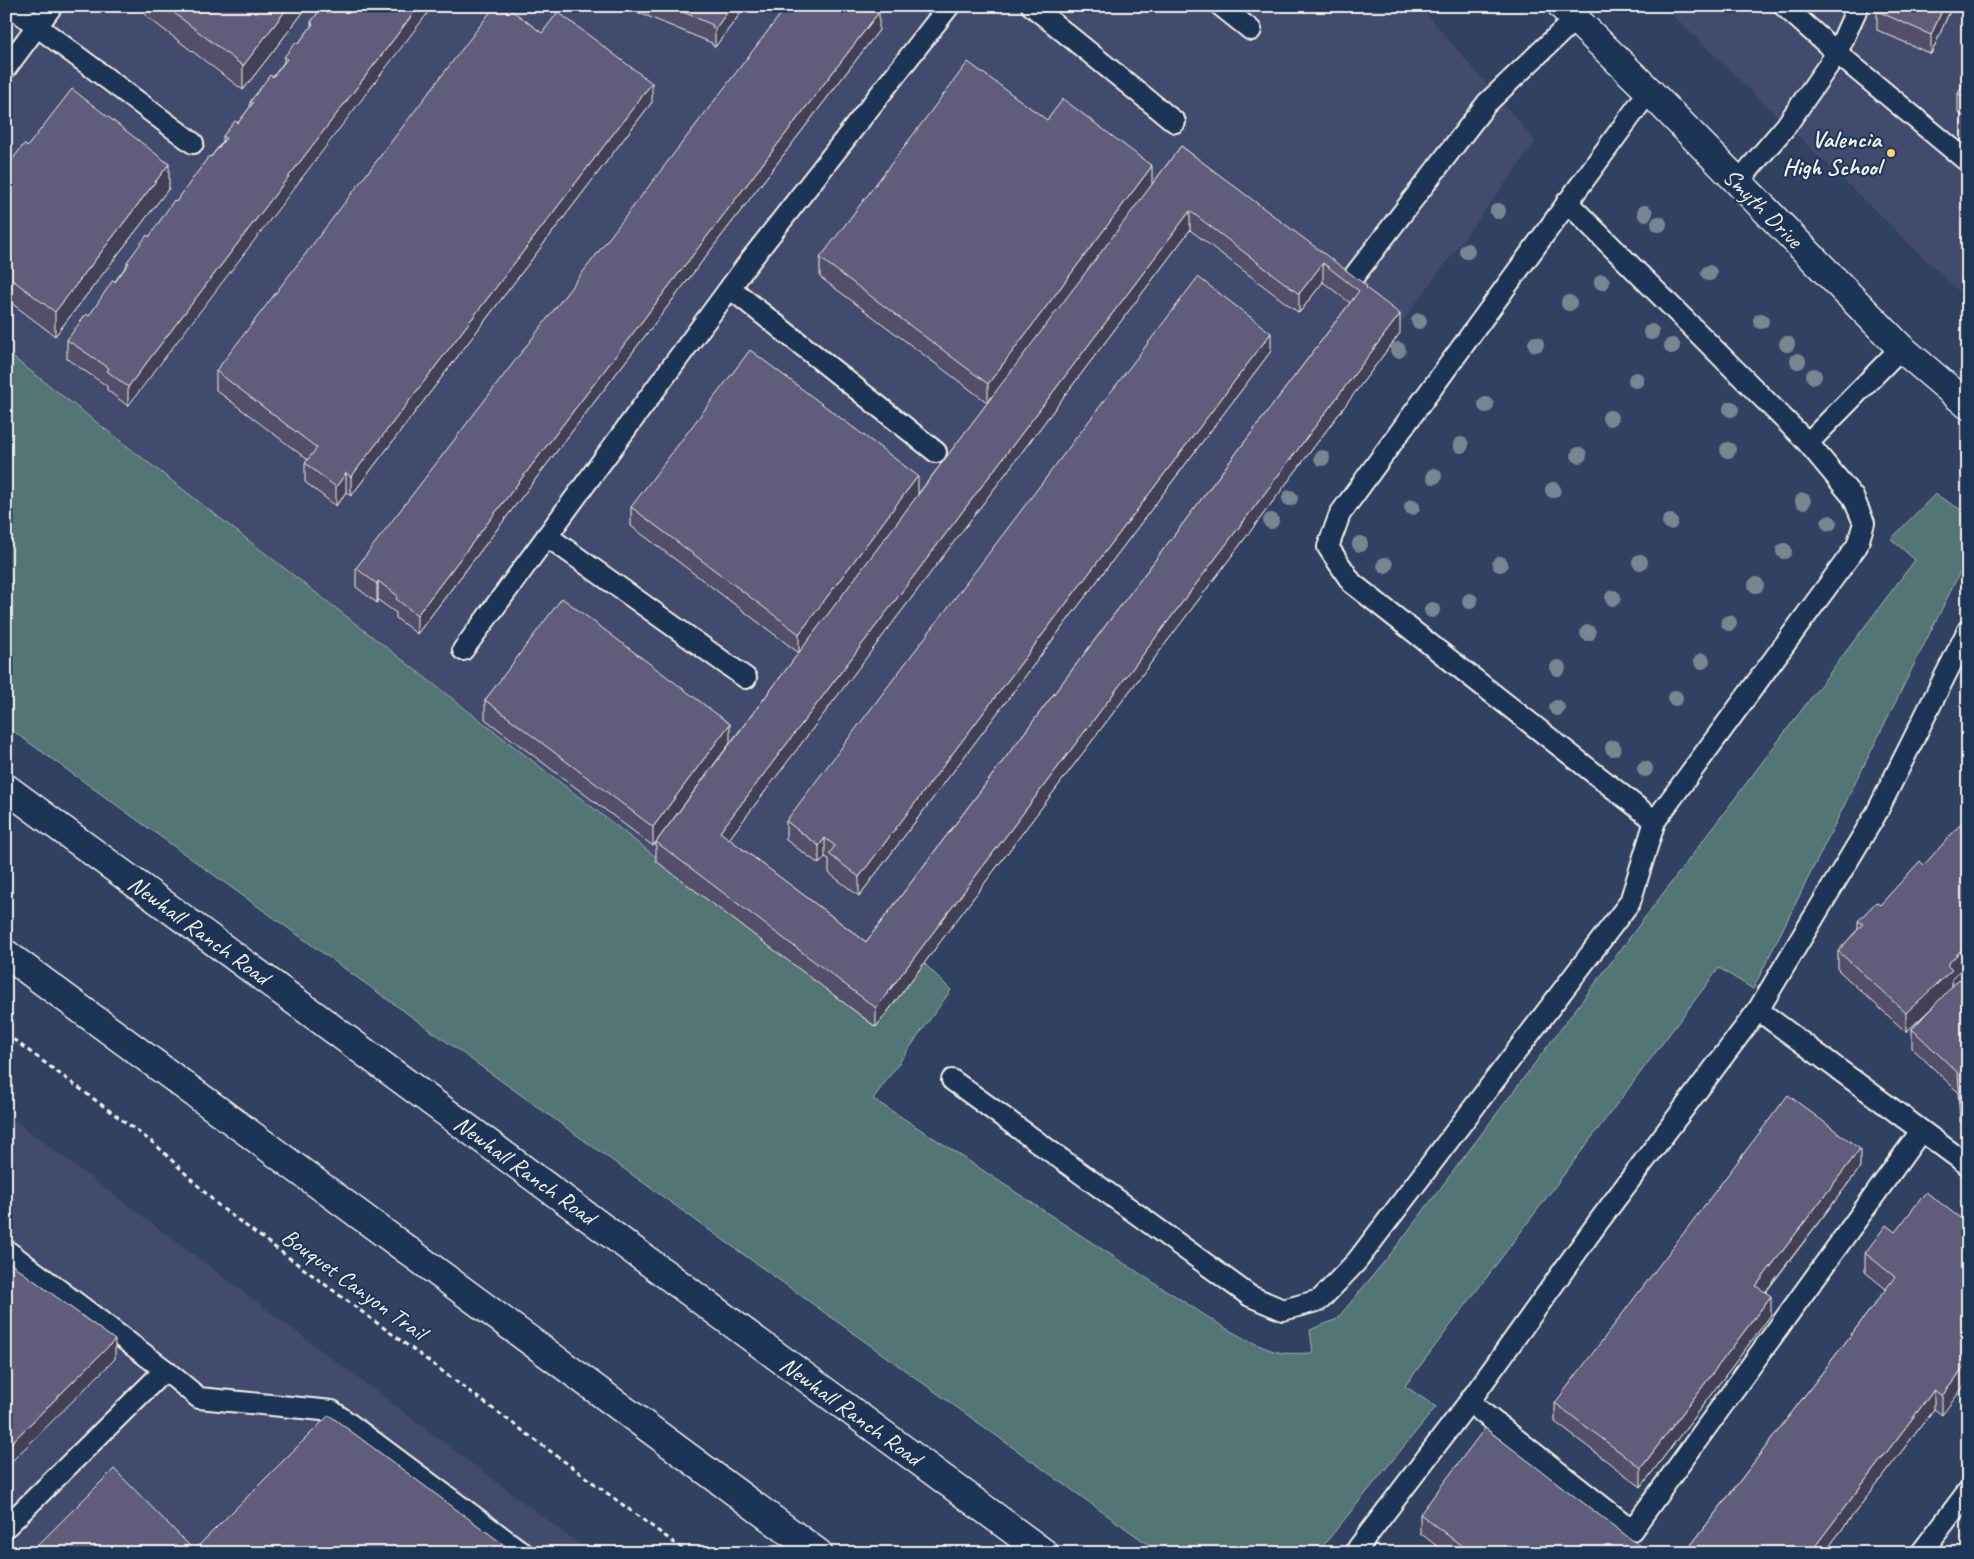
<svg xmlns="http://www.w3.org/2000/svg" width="1974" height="1559" viewBox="0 0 1974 1559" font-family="Caveat,sans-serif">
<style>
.built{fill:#434c6d}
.green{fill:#527575;stroke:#a3b3ae}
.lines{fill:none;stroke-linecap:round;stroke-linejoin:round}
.service-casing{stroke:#f4f1e8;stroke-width:24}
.tertiary-casing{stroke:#f4f1e8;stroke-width:31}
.primary-casing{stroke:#f4f1e8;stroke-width:31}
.path{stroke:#f4f1e8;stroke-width:3;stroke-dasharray:5 4;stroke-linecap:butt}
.service{stroke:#1d3557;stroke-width:20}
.tertiary{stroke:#1d3557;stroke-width:28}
.primary{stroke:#1d3557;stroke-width:28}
.tree{fill:#788692}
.wall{fill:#53506b;stroke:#f4f1e8;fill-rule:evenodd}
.shaded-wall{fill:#434157;stroke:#f4f1e8}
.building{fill:#605d7c;stroke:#f4f1e8;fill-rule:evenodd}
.poi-dot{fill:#ffd166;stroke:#1d3557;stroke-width:2}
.labels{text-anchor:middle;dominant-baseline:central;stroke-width:4;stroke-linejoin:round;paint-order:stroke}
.poi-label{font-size:24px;font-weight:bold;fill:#f4f1e8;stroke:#1d3557;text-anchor:end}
.street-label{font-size:24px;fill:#f4f1e8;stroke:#1d3557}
</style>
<rect width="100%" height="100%" fill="#314162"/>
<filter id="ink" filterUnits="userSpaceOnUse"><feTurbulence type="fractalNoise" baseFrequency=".02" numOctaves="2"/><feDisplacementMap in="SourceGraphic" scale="10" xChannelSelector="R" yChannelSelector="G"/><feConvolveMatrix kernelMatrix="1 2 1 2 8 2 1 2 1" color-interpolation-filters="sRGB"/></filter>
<g filter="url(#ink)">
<g class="built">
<polygon points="6,6 1420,6 1536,142 876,1027 6,352"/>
<polygon points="1663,6 1968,6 1968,300"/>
<polygon points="6,1114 591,1553 6,1553"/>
</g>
<path class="green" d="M6 352 875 1027 924 963 951 990 873 1099C969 1159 1061 1224 1156 1284 1193 1306 1231 1336 1271 1350 1284 1355 1300 1353 1313 1353L1310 1330 1337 1319 1393 1251 1915 560 1891 539 1935 494 1968 514V556L1753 989 1719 968 1405 1386 1436 1407 1322 1547 1321 1553H1160L6 726Z"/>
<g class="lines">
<defs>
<g id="service">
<polyline points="10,6 193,143"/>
<polyline points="1032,6 1175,122"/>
<polyline points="1221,6 1251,30"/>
<polyline points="1784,6 1837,53 1858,6"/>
<polyline points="6,68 52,6"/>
<polyline points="1649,91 1340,514 1328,547 1352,583 1655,821"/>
<polyline points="1738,182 1786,126 1837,53 1968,162"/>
<polyline points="1351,280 1487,103 1575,19"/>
<polyline points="730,288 936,452"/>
<polyline points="1808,443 1901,348"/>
<polyline points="547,536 746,678"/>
<polyline points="463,650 749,262 949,6"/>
<polyline points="1758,1010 1968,1165"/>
<polyline points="952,1080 1250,1296 1283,1310 1320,1300 1357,1261 1630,902 1655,821 1857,546 1864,523 1853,497 1808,443 1567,202"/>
<polyline points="6,1250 165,1370 6,1527"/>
<polyline points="165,1370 199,1398 332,1411 523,1553"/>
<polyline points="1469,1402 1632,1530 1921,1131"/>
<polyline points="1357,1553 1358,1548 1469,1402 1599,1221 1758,1010 1876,814 1968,630"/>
<polyline points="1921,1553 1968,1491"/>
</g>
<polyline id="tertiary" points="1562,6 1649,91 1901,348 1968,405"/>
<g id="primary">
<polyline points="6,788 1044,1553"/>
<polyline points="6,954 818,1553"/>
</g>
</defs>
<use href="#service" class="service-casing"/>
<use href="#tertiary" class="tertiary-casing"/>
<use href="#primary" class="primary-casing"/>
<polyline class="path" points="6,1034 156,1145 219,1206 688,1553"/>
<use href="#service" class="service"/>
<use href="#tertiary" class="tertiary"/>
<use href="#primary" class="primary"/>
</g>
<g class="tree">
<circle cx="1498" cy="211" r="8"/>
<circle cx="1645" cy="213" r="8"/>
<circle cx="1659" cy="224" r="8"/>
<circle cx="1467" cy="251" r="8"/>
<circle cx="1709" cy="273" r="8"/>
<circle cx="1602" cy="282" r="8"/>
<circle cx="1569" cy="303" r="8"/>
<circle cx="1419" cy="321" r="8"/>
<circle cx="1761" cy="321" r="8"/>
<circle cx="1651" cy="332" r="8"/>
<circle cx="1536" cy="344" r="8"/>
<circle cx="1787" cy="344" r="8"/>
<circle cx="1672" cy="346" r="8"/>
<circle cx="1398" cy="350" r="8"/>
<circle cx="1798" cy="361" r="8"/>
<circle cx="1814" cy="376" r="8"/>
<circle cx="1636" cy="380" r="8"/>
<circle cx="1486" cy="405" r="8"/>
<circle cx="1731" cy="409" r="8"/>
<circle cx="1610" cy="418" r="8"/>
<circle cx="1461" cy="445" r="8"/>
<circle cx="1728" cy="450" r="8"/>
<circle cx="1579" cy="455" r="8"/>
<circle cx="1322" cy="458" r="8"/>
<circle cx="1434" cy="476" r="8"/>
<circle cx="1553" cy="490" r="8"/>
<circle cx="1290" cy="498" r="8"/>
<circle cx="1803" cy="501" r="8"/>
<circle cx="1412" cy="507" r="8"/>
<circle cx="1271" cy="521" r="8"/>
<circle cx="1670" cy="522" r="8"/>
<circle cx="1829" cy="523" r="8"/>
<circle cx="1360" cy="544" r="8"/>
<circle cx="1784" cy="551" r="8"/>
<circle cx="1640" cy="562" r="8"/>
<circle cx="1500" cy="564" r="8"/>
<circle cx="1385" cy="565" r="8"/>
<circle cx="1756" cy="585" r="8"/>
<circle cx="1613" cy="598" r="8"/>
<circle cx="1470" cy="601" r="8"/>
<circle cx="1432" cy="610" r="8"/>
<circle cx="1729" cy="623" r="8"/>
<circle cx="1588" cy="633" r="8"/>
<circle cx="1702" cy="661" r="8"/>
<circle cx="1558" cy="668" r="8"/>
<circle cx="1675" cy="698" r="8"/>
<circle cx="1557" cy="708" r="8"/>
<circle cx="1613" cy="748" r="8"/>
<circle cx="1645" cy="769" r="8"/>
</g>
<g class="wall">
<polygon points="146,6 308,6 243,90 146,16"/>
<polygon points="323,6 128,406 107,390 107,386 67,359 67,340 89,316 127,265 127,262 149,237 223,141 223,136 238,123 250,107 250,102 273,77 284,62 284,57 298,44 311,27 311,22"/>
<polygon points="623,6 746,6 715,47 712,45 712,43"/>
<polygon points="1879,6 1952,6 1931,54 1877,30 1877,11"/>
<polygon points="879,30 417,634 396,618 396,613 378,600 377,603 356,587 356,568"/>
<polygon points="542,33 652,102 351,496 346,492 336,506 305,482 305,463 308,460 216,390 216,371"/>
<polygon points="1968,72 1968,118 1958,113 1958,94"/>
<path d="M1047 120 1152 185 1048 323 1181 146 1367 289 1400 333 876 1027 656 861V843L653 846 485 719V700L730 743 799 653 631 526V507L918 494 988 403 820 277V258ZM1190 230 1299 313 1323 282 1350 303 866 942 729 839Z"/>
<polygon points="27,147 169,188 55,336 6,299 6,168"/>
<polygon points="1271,351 859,896 829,873 829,859 825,857 819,864 786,840 786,821"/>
<polygon points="1968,820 1968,966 1966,964 1952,979 1952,987 1961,981 1968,974 1968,1121 1960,1122 1958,1092 1912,1048 1912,1029 1935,1004 1906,1032 1838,970 1838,951 1858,929 1858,921 1880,905 1924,865"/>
<polygon points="1860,1168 1766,1292 1771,1315 1641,1487 1555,1422 1555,1403"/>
<polygon points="1968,1224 1942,1415 1934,1409 1824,1553 1685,1553 1886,1289 1865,1272 1865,1253 1895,1232"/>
<polygon points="1420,1514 1649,1553 1446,1553 1420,1533"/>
</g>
<g class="shaded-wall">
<polygon points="289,6 308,6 243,90 243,66"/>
<polygon points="419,6 433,6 128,406 128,387"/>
<polygon points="732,6 746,6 715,47 715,29"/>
<polygon points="1944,6 1952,6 1931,54 1931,35"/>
<polygon points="879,12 879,30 417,634 417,615"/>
<polygon points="652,83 652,102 351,496 351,477"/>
<polygon points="169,164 169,188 55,336 55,312"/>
<polygon points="1152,166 1152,185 988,403 988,384"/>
<polygon points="1190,211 1190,230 720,851 720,832"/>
<polygon points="1323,263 1323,282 1299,313 1299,294"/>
<polygon points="1400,314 1400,333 876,1027 876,1008"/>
<polygon points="1271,333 1271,351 859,896 859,877"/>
<polygon points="346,473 346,492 336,506 336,487"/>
<polygon points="918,476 918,495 799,653 799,634"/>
<polygon points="378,581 378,600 377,603 377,584"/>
<polygon points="730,724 730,743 653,846 653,827"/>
<polygon points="825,838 825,857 819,864 819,846"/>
<polygon points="1966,945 1966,964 1952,979 1952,989 1906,1032 1906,1013 1947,965"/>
<polygon points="1860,1149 1860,1168 1756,1304 1756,1286"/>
<polygon points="1771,1296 1771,1315 1641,1487 1641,1468"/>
<polygon points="115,1340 115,1359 6,1467 6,1448"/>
<polygon points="1968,1362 1968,1381 1942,1415 1942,1396"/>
<polygon points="1934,1390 1934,1409 1824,1553 1810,1553"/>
</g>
<g class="building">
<polygon points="165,6 289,6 243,66"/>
<polygon points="323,6 419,6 128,387 107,371 109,368 67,340 86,314 89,316 113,280 115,282 129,263 127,262 147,235 149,237 174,200 176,202 209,156 211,157 226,138 223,136 235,121 238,123 253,103 250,102 270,75 273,77 287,59 284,57 296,42 298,44 313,24 311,22"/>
<polygon points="495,6 506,6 542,33 558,12 652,83 351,477 346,473 336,487 305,463 317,448 216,371"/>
<polygon points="669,6 732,6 715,29 712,27 713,25"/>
<polygon points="787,6 872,6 879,12 417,615 396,599 398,596 378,581 377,584 356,568"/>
<polygon points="1879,6 1944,6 1931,35 1877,11"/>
<polygon points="968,62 1047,120 1063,99 1152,166 988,384 820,258"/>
<polygon points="1968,72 1968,99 1958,94"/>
<polygon points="72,89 169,164 55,312 6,275 6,168 24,144 27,147"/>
<path d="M1181 146 1367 286 1366 288 1400 314 876 1008 656 842ZM1190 211 1299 294 1323 263 1359 291 866 942 720 832Z"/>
<polygon points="1198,277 1271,333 859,877 829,854 835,846 825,838 819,846 786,821"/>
<polygon points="750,350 918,476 799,634 631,507"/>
<polygon points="562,598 730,724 653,827 485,700"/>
<polygon points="1966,818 1968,820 1968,947 1966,945 1947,965 1952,970 1906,1013 1838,951 1863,924 1858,921 1876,902 1880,905 1920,861 1924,865"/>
<polygon points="1968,974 1968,1102 1960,1103 1958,1073 1912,1029 1959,979 1961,981"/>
<polygon points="1788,1095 1860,1149 1756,1286 1771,1296 1641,1468 1555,1403"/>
<polygon points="1926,1192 1968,1224 1968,1362 1942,1396 1934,1390 1810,1553 1685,1553 1895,1277 1865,1253 1886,1225 1895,1232"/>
<polygon points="6,1260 115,1340 6,1448"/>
<polygon points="329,1415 515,1553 30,1553 114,1469 194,1550"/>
<polygon points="1485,1428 1649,1553 1471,1553 1420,1514"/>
</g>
</g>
<circle class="poi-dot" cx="1891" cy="153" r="5"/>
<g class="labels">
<g class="poi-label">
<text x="1881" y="139">Valencia<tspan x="1881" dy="28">High School</tspan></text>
</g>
<g class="street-label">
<text transform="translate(1763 208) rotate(45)">Smyth Drive</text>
<text transform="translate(199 930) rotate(36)">Newhall Ranch Road</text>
<text transform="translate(525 1170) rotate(36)">Newhall Ranch Road</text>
<text transform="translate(354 1284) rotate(36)">Bouquet Canyon Trail</text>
<text transform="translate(851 1411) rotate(36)">Newhall Ranch Road</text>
</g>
</g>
<rect width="1974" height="1559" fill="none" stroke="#1d3557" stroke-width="25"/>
<rect x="12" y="12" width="1949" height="1534" fill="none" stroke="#f4f1e8" stroke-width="2" filter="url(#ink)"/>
</svg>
